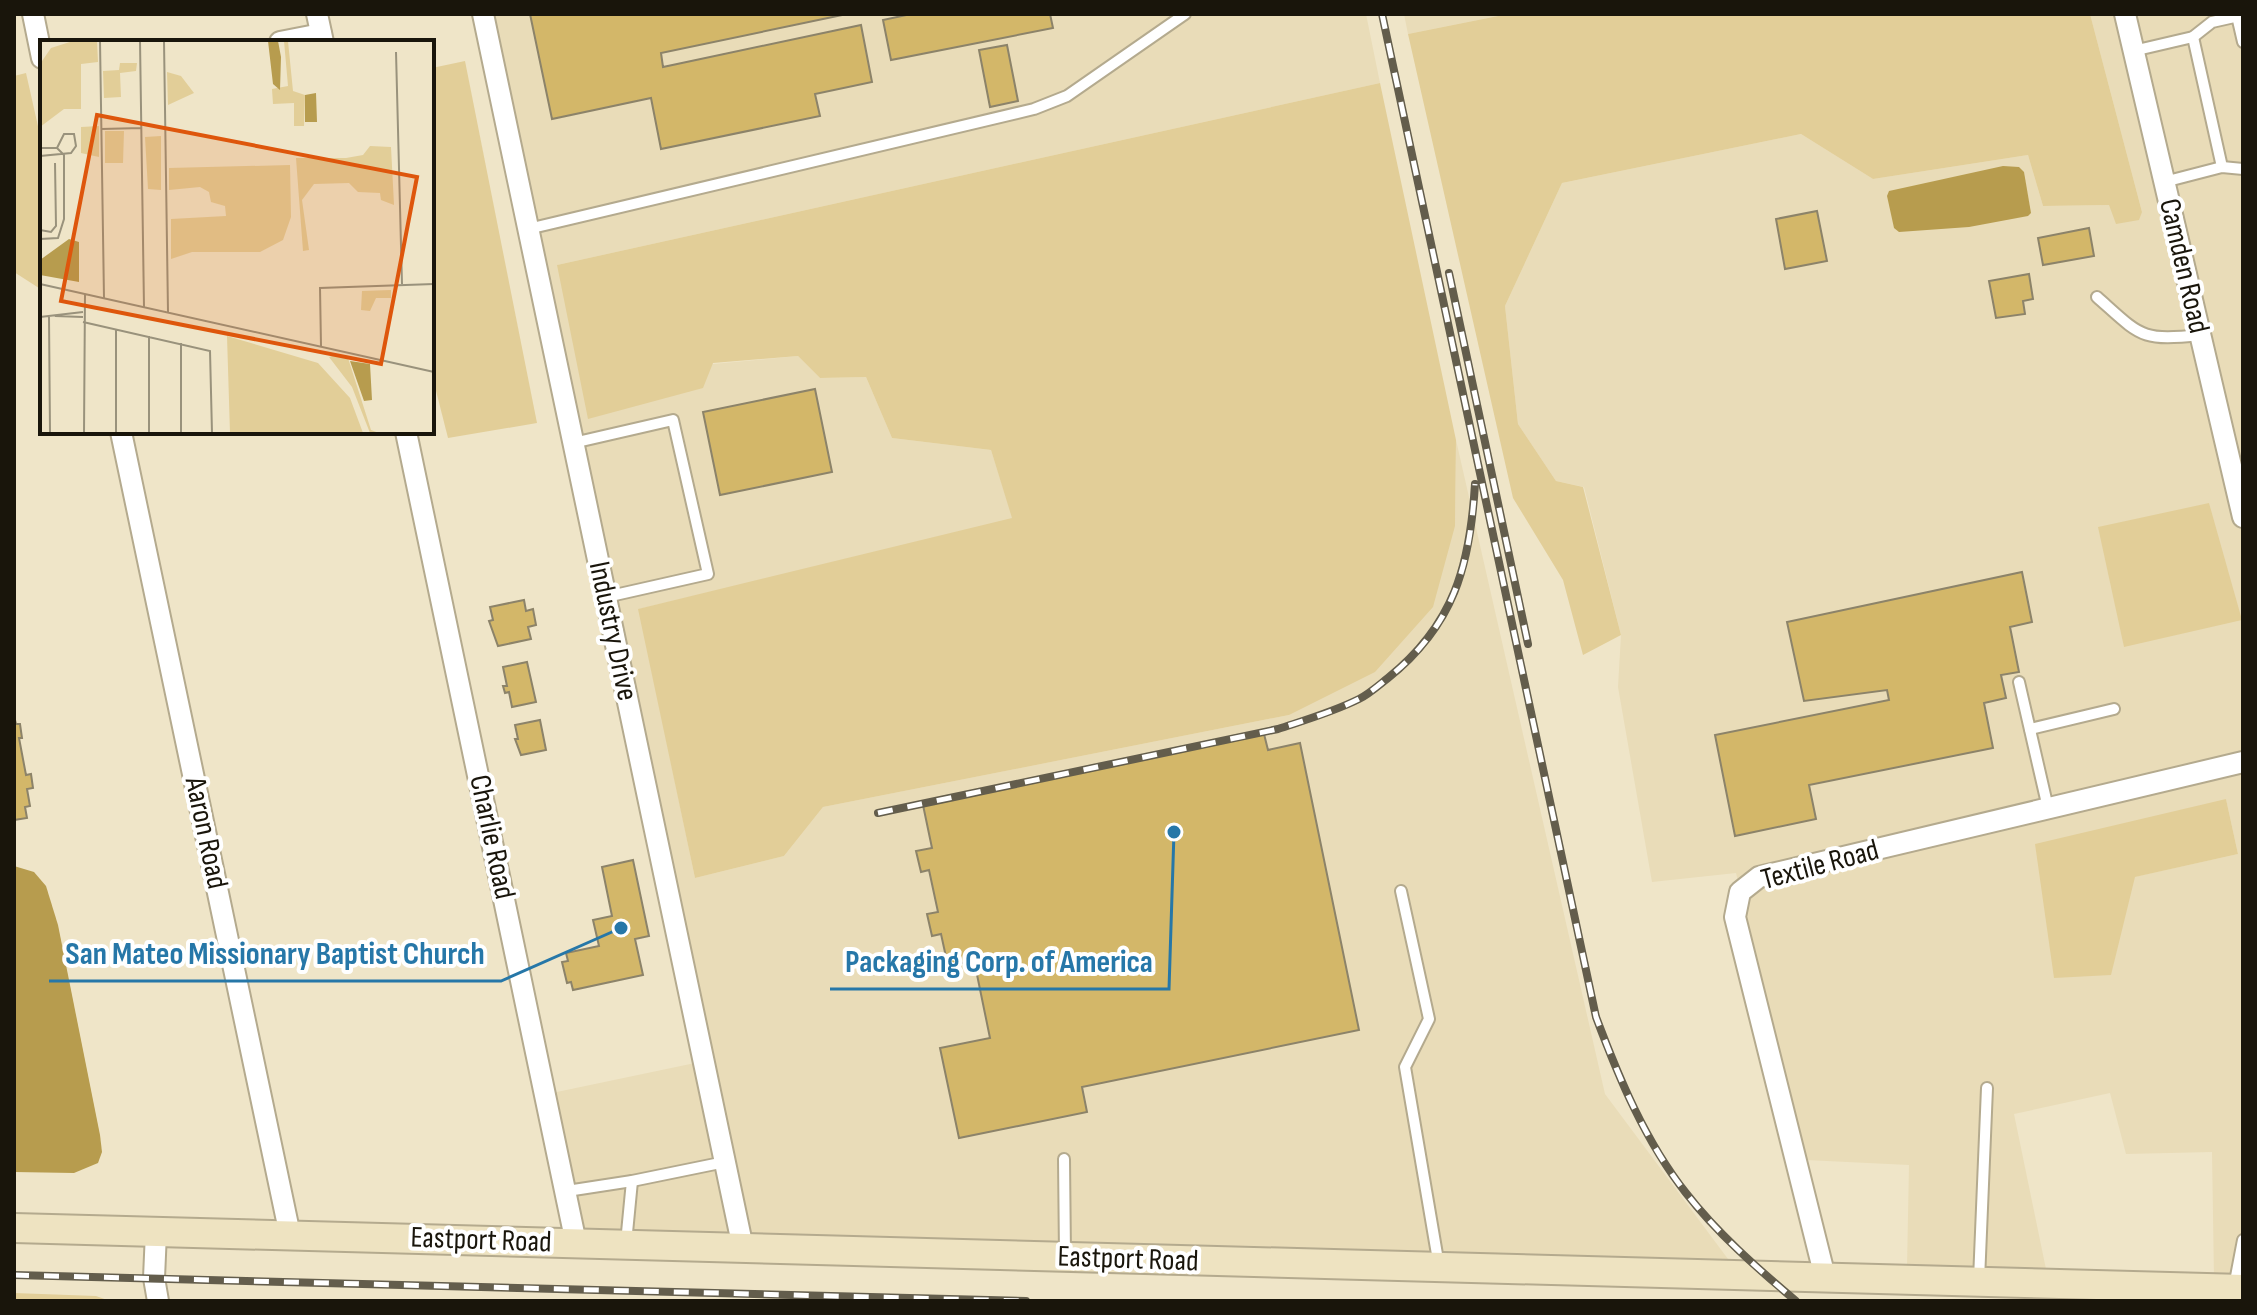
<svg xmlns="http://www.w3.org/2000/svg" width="2257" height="1315" viewBox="0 0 2257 1315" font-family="'Sofia Sans Condensed',sans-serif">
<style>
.built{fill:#e9dcb8;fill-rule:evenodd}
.green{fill:#e2ce98}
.water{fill:#b79c4e}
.building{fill:#d3b769;stroke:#8c8369;stroke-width:2}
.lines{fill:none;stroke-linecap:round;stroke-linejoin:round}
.lane-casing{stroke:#b4aa8e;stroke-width:14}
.street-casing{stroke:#b4aa8e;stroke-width:24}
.secondary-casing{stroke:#b4aa8e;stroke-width:32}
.lane{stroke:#fff;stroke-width:10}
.street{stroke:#fff;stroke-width:20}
.secondary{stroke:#eee3c1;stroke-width:28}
.rail-casing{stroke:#635d4c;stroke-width:8}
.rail{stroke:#fff;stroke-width:5;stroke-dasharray:15;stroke-linecap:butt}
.labels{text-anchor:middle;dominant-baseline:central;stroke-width:8;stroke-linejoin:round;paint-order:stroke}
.street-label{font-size:30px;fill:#19150b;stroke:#fff}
.inset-road{fill:none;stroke:#99927c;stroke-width:2}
.view{fill:#de560c;fill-opacity:0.15;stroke:#de560c;stroke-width:4}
.inset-edge{fill:none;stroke:#19150b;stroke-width:4}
.leader{fill:none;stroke:#2677a8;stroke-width:3}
.callout-dot{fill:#2677a8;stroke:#fff;stroke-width:3}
.callout-label{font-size:32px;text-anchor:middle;font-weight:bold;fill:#2677a8;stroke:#fff;stroke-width:8;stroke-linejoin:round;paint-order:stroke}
</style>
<rect width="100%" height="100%" fill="#efe5c8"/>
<g class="built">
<polygon points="473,14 1366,14 1380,83 557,265 713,364 798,356 820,378 866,377 892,438 991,450 1013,519 639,609 695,878 784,856 823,807 1289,715 1455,526 1456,440 1605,1094 1728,1259 582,1234 552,1093 695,1063"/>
<polygon points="1404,14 1508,14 1408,34"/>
<path d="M2090 14H2243V1279L2214 1278 2212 1152 2126 1154 2110 1093 2014 1114 2047 1274 1907 1267 1909 1165 1806 1160 1736 873 1652 882 1618 687 1621 635 1584 487 1556 481 1518 424 1505 306 1562 183 1801 134 1873 179 2028 155 2043 206 2110 205 2142 212ZM2226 799 2238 854 2134 877Z"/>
</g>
<g class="green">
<polygon points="1508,14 2090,14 2142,212 2139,220 2116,224 2109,205 2043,206 2028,155 1873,179 1801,134 1562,183 1505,306 1518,424 1556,481 1583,487 1621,635 1583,655 1563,580 1513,498 1408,34"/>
<polygon points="465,61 537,423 448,438 432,375 432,68"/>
<polygon points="26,73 42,144 42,290 14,272 14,76"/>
<polygon points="1380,83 1456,440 1455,526 1433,607 1375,672 1289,715 823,807 784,856 695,878 638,609 1012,518 991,450 892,438 866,377 820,378 798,356 713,363 703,388 588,419 557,265"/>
<polygon points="2209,503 2242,620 2124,647 2098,527"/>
<polygon points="2226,799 2238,854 2135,877 2111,975 2054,978 2035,844"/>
<polygon points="14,1293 96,1296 110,1301 14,1301"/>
</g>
<g class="water">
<polygon points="2003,166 2019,167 2024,172 2031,213 2028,216 1969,227 1899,232 1894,228 1887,196 1889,191"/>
<polygon points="14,866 34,872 46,886 58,925 100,1135 102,1152 98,1163 74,1173 14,1172"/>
</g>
<g class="building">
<polygon points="530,14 847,14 661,53 663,67 861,25 872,82 815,94 820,116 661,149 651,98 552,119"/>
<polygon points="911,14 1050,14 1053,28 891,60 883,20"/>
<polygon points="1007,45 1018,101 990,107 979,50"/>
<polygon points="1817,211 1827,261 1785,269 1776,219"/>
<polygon points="2089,228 2094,256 2043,265 2038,238"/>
<polygon points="2029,274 2033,299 2023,301 2025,314 1996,318 1989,281"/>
<polygon points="815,389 832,472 720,495 703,412"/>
<polygon points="2022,572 2032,622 2010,627 2019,672 2001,675 2006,698 1984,703 1993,748 1809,785 1816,819 1735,836 1715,735 1889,700 1887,690 1804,701 1787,622"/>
<polygon points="524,600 526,611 533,609 536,625 528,627 531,639 498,646 489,621 493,620 490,607"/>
<polygon points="527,662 536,702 512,707 509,692 505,693 503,686 507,686 503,667"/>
<polygon points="14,716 16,724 20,724 22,738 19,738 26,775 31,774 33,788 27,789 30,806 25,807 27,818 14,820"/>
<polygon points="540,720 546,750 521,755 515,739 518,739 515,725"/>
<polygon points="1264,734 1268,750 1300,743 1359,1030 1082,1087 1087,1112 959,1138 940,1048 990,1038 974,960 948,966 941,934 932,936 927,914 938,912 929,870 921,872 916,851 932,848 923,805"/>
<polygon points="633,860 649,936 635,939 643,975 573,990 571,982 567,983 562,962 568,961 566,953 599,946 593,920 612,916 602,867"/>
</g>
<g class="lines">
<defs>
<g id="lane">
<polyline points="2237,16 2243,42"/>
<polyline points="2193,37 2222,167"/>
<polyline points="2133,51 2193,37 2212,22 2243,15"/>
<polyline points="2164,182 2222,167 2243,169"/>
<polyline points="528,229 1034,109 1067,96 1185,14"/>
<path d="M2097 297C2142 337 2140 341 2201 335"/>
<polyline points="573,443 673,420 708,574 606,597"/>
<polyline points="2019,682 2048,808"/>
<polyline points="2030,729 2114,709"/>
<polyline points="1401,891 1429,1019 1405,1067 1439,1266"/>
<polyline points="1064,1159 1065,1255"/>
<polyline points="567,1191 632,1181 725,1162"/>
<polyline points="626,1243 632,1181"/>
<polyline points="1979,1280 1987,1088"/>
<polyline points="2234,1287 2243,1240"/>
</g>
<g id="street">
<polyline points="33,14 42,58"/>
<polyline points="317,14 323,42"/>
<polyline points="483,14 743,1248"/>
<polyline points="2125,14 2243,517"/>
<polyline points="280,42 321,34"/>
<polyline points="121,432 290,1235"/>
<polyline points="406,432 576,1243"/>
<polyline points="156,1232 154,1278 158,1301"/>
<polyline points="1825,1277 1735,917 1740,892 1759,877 2243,762"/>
</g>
<polyline id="secondary" points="14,1228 2243,1289"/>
</defs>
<use href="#lane" class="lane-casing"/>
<use href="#street" class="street-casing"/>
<use href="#secondary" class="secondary-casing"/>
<use href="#lane" class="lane"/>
<use href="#street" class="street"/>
<use href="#secondary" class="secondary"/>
<defs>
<g id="rail">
<path d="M1382 14 1596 1017C1619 1078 1645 1141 1686 1193 1717 1233 1757 1268 1796 1301"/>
<polyline points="1449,273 1528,644"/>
<path d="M878 813 1278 729C1305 720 1333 712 1359 699 1369 694 1379 685 1388 678 1454 625 1470 566 1475 484"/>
<polyline points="14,1275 1026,1301"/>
</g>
</defs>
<use href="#rail" class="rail-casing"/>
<use href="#rail" class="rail"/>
</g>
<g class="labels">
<g class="street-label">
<text transform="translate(2184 266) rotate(77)">Camden Road</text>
<text transform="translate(613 631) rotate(78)">Industry Drive</text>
<text transform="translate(206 833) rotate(78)">Aaron Road</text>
<text transform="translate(492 837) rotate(78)">Charlie Road</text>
<text transform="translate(1820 865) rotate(-15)">Textile Road</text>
<text transform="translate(481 1240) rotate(2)">Eastport Road</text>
<text transform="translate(1128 1259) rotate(2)">Eastport Road</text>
</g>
</g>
<g transform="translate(40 40)">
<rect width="394" height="394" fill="#efe5c8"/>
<path d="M33 1H57L58 22 41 24V69H24L0 87V24L11 8ZM244 1H248L253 51 265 55 264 86H254V63L233 64 232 49 248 46ZM80 23H97L96 31 80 33 81 57 64 58 63 31 79 30ZM127 32 141 36 154 53 128 65ZM59 86V117L41 113V87ZM65 91H84L83 123H65ZM121 96V150L108 149 105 97ZM330 106 351 107 354 165 341 160 340 153 318 152 309 143 274 144 262 160 269 210 263 211 256 118H306L323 115ZM250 125 251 177 243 200 220 212H152L131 219V179L186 176 185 166 171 162 169 152 160 147 129 150V128ZM351 250V258H336L330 271 321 270 322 251ZM187 296 278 323 310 358 323 393H190ZM295 315 308 318 331 390 339 393H330L312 347 289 317Z" fill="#e2ce98"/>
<path d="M228 1H238L241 17 240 50 233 44ZM276 53 277 82H265V55ZM29 199 39 202V242L0 235V220ZM310 321 330 324 332 360 324 361Z" fill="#b79c4e"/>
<path class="inset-road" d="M60 1 64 258M100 1 104 267M124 1 128 272M356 12 362 244M61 89 102 88M0 108H17L24 115V179L18 198 0 199M0 116 31 113 36 106 34 94H24L17 108M0 190 11 192 16 186 15 123M0 244 394 332M15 276 43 277M0 277 43 272M9 277 10 393M43 282 170 311 172 393M281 306 280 248 394 244M44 393 45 254M76 393V289M109 393V296M141 393V303"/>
<path class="view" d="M57 75 377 137 341 324 21 261Z"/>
<rect width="394" height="394" class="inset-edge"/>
</g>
<path class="leader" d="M621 928L501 981H49M1174 832L1169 989H830"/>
<g class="callout-dot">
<circle cx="621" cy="928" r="8"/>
<circle cx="1174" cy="832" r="8"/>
</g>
<g class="callout-label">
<text x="275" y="964">San Mateo Missionary Baptist Church</text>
<text x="999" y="972">Packaging Corp. of America</text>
</g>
<rect width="2257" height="1315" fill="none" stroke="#19150b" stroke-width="32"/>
</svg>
